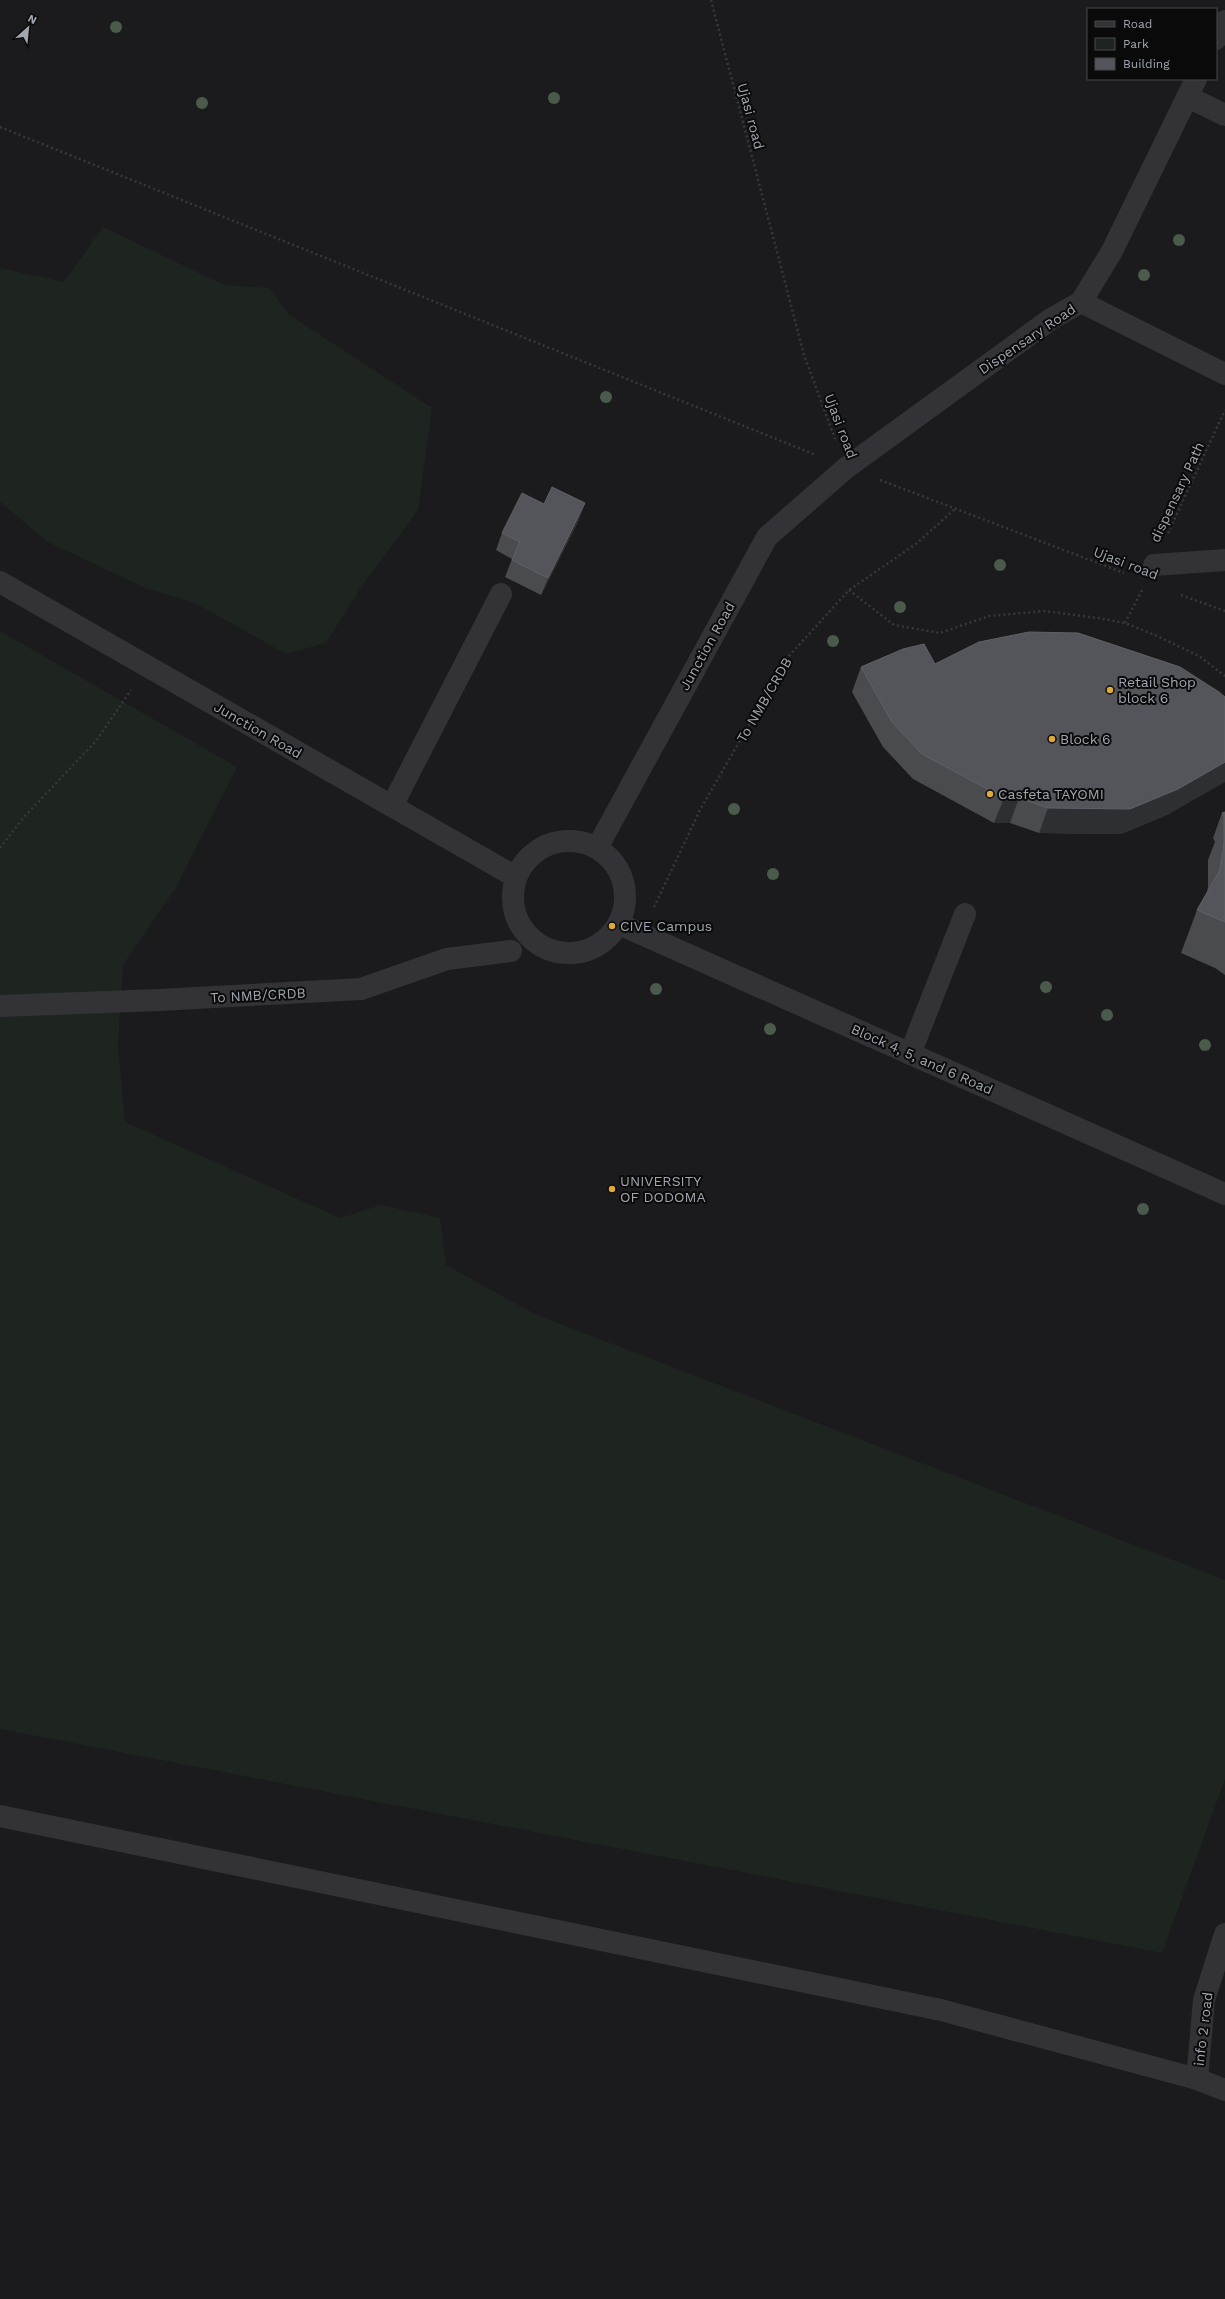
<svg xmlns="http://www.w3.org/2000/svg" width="1225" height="2299" viewBox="0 0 1225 2299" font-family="'Work Sans',sans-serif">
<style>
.built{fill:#1b1b1d;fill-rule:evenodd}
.green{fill:#1e241f}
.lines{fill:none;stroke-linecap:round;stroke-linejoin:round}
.path{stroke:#37383c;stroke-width:2.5;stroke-dasharray:2 3;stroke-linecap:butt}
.minor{stroke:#333337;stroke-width:22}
.tree{fill:#4a5b4b}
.wall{fill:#4a4b4f}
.shaded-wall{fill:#2e2f32}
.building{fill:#53555a;stroke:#606167}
.poi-dot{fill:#dea939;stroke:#0a0a0b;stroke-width:1.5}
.labels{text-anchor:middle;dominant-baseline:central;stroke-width:4;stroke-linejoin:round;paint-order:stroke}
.street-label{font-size:14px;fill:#a2a6b0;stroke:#0a0a0b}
.poi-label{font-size:14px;fill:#a2a6b0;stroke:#0a0a0b;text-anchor:start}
</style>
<rect width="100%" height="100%" fill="#0f0f10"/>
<path class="built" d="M0 0H1225V2299H0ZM1088 9H1216V79H1088Z"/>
<g class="green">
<polygon points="103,227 224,285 270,288 288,314 432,408 418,510 360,589 326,643 286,654 193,602 145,588 48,542 0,502 0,268 64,282"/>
<polygon points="0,631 237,767 175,889 123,965 118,1047 125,1122 340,1218 381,1205 440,1218 446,1265 535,1314 1225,1580 1225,1779 1162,1953 0,1729"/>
</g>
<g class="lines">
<g class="path">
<polyline points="711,0 804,355 835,439"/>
<polyline points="0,127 816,455"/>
<polyline points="880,480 1124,573"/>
<polyline points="1168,533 1225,410"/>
<polyline points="849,590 894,625 940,633 989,616 1044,611 1098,618 1125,623 1155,635 1199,656 1225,676"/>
<polyline points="1181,595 1225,611"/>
<polyline points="1125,623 1142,590"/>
<polyline points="0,848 24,817 96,741 131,690"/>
<polyline points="654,907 700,810 788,657 849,590 916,544 955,509"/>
</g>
<g class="minor">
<polyline points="1216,39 1225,21"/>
<polyline points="1188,97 1225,115"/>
<polyline points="1081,302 1225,374"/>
<polyline points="1154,565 1225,560"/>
<polyline points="0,582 516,877"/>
<polyline points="392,806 501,594"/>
<circle cx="569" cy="897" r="56"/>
<polyline points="597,848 767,537 846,468 1051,319 1081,302 1112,251 1196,79"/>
<polyline points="619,924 1225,1194"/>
<polyline points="0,1006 159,1000 361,989 447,959 511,951"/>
<polyline points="910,1054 965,914"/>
<polyline points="0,1816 941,2010 1197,2079 1225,2090"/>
<polyline points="1197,2079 1204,2000 1225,1934"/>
</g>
</g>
<g class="tree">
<circle cx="116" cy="27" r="6"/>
<circle cx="554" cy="98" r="6"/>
<circle cx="202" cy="103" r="6"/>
<circle cx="1179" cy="240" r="6"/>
<circle cx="1144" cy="275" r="6"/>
<circle cx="606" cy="397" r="6"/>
<circle cx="1000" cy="565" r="6"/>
<circle cx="900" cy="607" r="6"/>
<circle cx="833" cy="641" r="6"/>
<circle cx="734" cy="809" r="6"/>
<circle cx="773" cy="874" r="6"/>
<circle cx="1046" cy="987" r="6"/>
<circle cx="656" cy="989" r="6"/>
<circle cx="1107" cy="1015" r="6"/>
<circle cx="770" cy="1029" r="6"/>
<circle cx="1205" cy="1045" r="6"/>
<circle cx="1143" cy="1209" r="6"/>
</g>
<g class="wall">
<polygon points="544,504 579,520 541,595 505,577 512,559 496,550 502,533"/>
<polygon points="935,664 1169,814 1121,834 1039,833 1010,823 994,823 913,779 883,747 852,692 861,667"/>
<polygon points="1225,812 1225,975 1215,968 1181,953 1197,910 1207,892 1208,887 1208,860 1215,842 1213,838 1222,813"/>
</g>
<g class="shaded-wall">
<polygon points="585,503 579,520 541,595 548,578"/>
<polygon points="1225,762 1225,782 1169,814 1121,834 1039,833 1048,808"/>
<polygon points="1004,798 1019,798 1010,823 994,823"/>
</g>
<g class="building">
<polygon points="552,487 585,503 548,578 512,560 520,542 502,533 522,493 544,504"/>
<polygon points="1029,632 1078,633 1180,667 1219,692 1225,697 1225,762 1178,789 1130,809 1048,808 1019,798 1004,798 922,754 892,722 861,667 903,649 924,644 935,664 979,642"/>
<polygon points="1225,812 1225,816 1224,816 1222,813"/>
<polygon points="1224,816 1225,816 1225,922 1197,910 1220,870 1224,844"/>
</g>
<g class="poi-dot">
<circle cx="1110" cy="690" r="4"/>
<circle cx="1052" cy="739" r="4"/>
<circle cx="990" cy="794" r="4"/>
<circle cx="612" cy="926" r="4"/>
<circle cx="612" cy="1189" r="4"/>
</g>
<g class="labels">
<g class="street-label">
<text transform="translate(751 116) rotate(75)">Ujasi road</text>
<text transform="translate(1027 339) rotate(-34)">Dispensary Road</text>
<text transform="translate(841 426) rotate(69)">Ujasi road</text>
<text transform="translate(1177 492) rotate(-65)">dispensary Path</text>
<text transform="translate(1126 563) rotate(21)">Ujasi road</text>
<text transform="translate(707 646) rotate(-61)">Junction Road</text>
<text transform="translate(764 700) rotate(-60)">To NMB/CRDB</text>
<text transform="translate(258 730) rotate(30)">Junction Road</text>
<text transform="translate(258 995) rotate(-3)">To NMB/CRDB</text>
<text transform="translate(922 1059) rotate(24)">Block 4, 5, and 6 Road</text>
<text transform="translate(1203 2029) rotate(-83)">info 2 road</text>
</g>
<g class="poi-label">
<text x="1118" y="682">Retail Shop<tspan x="1118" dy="16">block 6</tspan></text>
<text x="1060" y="739">Block 6</text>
<text x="998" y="794">Casfeta TAYOMI</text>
<text x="620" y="926">CIVE Campus</text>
<text x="620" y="1181">UNIVERSITY<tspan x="620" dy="16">OF DODOMA</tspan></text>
</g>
</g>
<rect x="1087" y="8" width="130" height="72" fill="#0a0a0b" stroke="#47484d"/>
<rect x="1095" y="21" width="20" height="6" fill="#333337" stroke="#47484d"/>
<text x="1123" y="28" font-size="12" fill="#a2a6b0">Road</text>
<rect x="1095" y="38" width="20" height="12" fill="#1e241f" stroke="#47484d"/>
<text x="1123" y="48" font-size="12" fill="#a2a6b0">Park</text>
<rect x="1095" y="58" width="20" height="12" fill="#53555a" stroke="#47484d"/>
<text x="1123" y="68" font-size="12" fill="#a2a6b0">Building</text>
<g transform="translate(28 28) rotate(27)" stroke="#0a0a0b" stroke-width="3" paint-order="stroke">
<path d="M0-3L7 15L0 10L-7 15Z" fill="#a2a6b0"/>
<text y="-6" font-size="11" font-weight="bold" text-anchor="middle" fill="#a2a6b0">N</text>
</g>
</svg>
